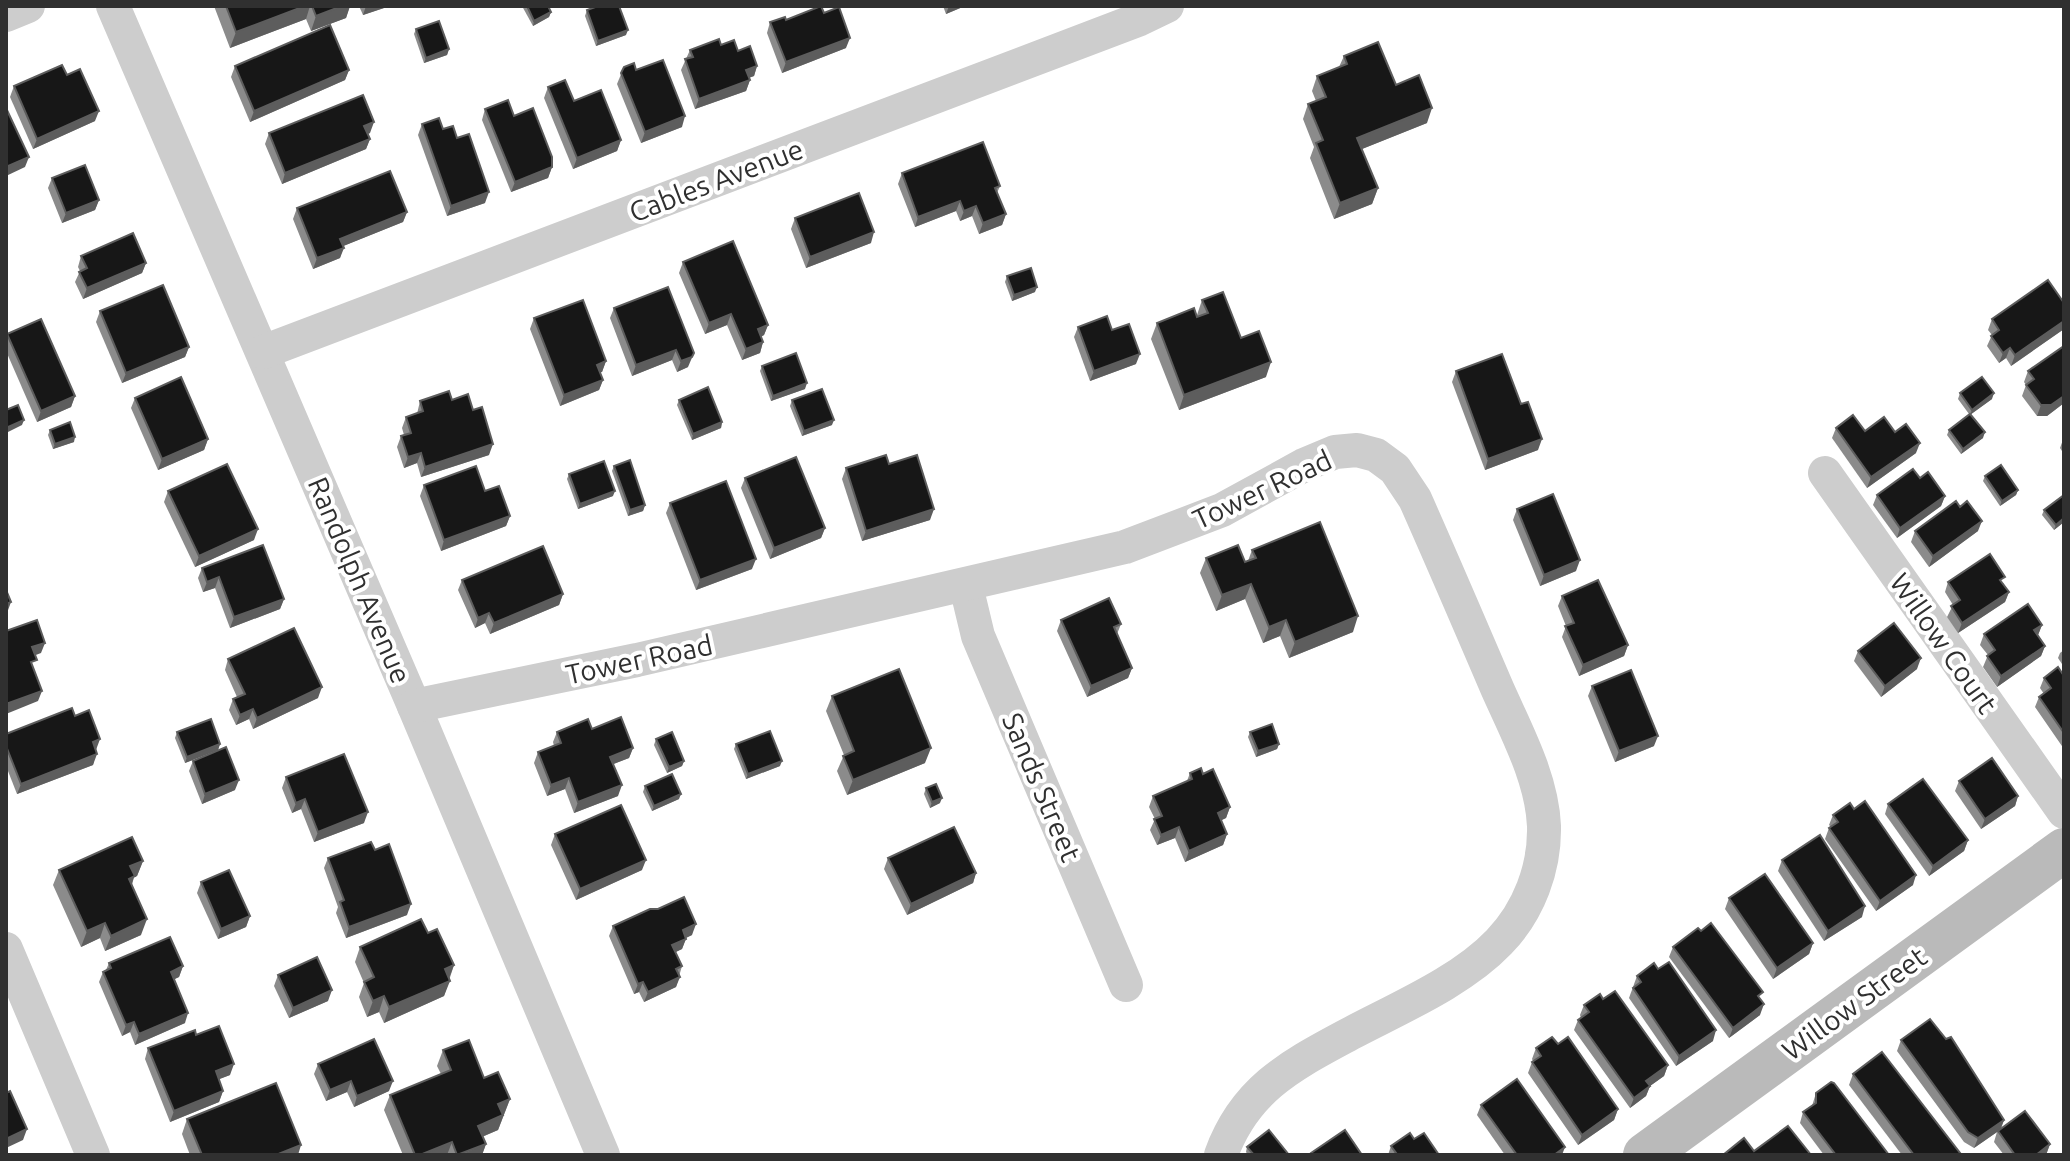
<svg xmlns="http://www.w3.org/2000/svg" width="2070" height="1161" viewBox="0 0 2070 1161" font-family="Ubuntu,sans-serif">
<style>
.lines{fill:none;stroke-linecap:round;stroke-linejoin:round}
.street{stroke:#cdcdcd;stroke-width:34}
.secondary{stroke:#bababa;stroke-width:44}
.wall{fill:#8b8b8b}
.shaded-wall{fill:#5d5d5d}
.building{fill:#171717;stroke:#5d5d5d;stroke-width:2}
.labels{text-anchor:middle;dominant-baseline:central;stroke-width:8;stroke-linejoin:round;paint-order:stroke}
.street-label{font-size:28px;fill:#303030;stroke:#fff}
</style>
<rect width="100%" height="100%" fill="#fff"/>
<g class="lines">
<g class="street">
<polyline points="113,6 414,706 603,1155"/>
<polyline points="6,15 28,6"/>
<polyline points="263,352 1140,19 1167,6"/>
<polyline points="1825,473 2064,812"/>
<polyline points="966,586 978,636 1126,985"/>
<path d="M414 706 637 660 1125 547 1222 510 1304 465 1335 452 1357 450 1376 455 1395 469 1415 499C1443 562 1470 625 1497 688 1516 731 1542 778 1544 826 1545 868 1529 911 1499 942 1460 983 1394 1010 1344 1037 1288 1067 1244 1091 1221 1155"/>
<polyline points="6,949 93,1155"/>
</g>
<polyline class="secondary" points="1645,1155 2064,850"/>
</g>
<g class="wall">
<polygon points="214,6 350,6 346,18 311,31 306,19 230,48"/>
<polygon points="359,6 390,6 363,15"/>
<polygon points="522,6 548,6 551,12 549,17 533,26"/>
<polygon points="943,6 965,6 946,14"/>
<polygon points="587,10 626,35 596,46 585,16"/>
<polygon points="824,13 846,48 782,73 767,33 770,22"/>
<polygon points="416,29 449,49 447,55 424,63 414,34"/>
<polygon points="690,50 738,51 757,66 754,76 749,78 750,80 746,91 695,109 681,70"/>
<polygon points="1344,56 1396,85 1427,123 1362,149 1378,188 1372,204 1334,219 1310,158 1314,147 1303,119 1308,104 1316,101 1312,91 1317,76 1339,67"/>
<polygon points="235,66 349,70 345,80 250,122 231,77"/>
<polygon points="624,67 636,70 682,127 641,143 617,84"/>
<polygon points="67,75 95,121 33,149 10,97 14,86"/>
<polygon points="548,87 574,101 621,140 617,151 573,169 544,98"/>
<polygon points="485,109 514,116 552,167 548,178 511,192 482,120"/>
<polygon points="422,124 443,129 457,138 485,203 447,216 418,135"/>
<polygon points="269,133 370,133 368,134 370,139 366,149 282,184 265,144"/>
<polygon points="902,173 1000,186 997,193 1006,214 1002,225 979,234 972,216 960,221 956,211 915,227 898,184"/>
<polygon points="52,178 99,200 95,210 62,223 48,188"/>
<polygon points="297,208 407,212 403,222 343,246 340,258 313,269 293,219"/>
<polygon points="795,218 871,243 806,268 791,229"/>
<polygon points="81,256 146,263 142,273 83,299 75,282 80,271 78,267"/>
<polygon points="683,262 768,325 764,335 761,337 763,342 760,353 742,360 727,325 705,334 679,273"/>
<polygon points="1007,276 1035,292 1012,301 1005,282"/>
<polygon points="668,287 688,367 677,372 672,360 632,376 610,318 614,308"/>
<polygon points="1202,300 1241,338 1266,377 1179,410 1151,339 1157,323 1197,315"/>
<polygon points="2064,303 2064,329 2011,366 2006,358 1999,363 1987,346 1992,335 1988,330 1992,319"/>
<polygon points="100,311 189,347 185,357 122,383 96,322"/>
<polygon points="534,318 606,361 602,372 600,372 603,380 599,390 560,406 530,329"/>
<polygon points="1078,327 1136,364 1090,381 1074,337"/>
<polygon points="7,334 75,396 71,407 37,422 6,351"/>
<polygon points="2064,346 2064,403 2047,416 2037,416 2022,396 2026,385 2024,382 2028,371"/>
<polygon points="762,366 805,389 771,401 760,371"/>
<polygon points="1456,371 1538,450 1485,470 1452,382"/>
<polygon points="1960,393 1992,399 1971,414 1983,438 1961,454 1947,435 1949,430 1969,414 1958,399"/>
<polygon points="135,398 208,439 204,450 158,470 131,408"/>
<polygon points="452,400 489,455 421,477 417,463 404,468 397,447 401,436 404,435 402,428 406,417 417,414 420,401"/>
<polygon points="679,400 722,422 721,428 692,440 677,405"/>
<polygon points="792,400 832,425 802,436 790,406"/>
<polygon points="1836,428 1895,432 1916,453 1867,488 1832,438"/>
<polygon points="50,430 74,442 53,449 48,435"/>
<polygon points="2064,437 2064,454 2060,448"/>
<polygon points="889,464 930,520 862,541 842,479 846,468"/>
<polygon points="614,466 645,505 643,511 628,516 612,471"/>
<polygon points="569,474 613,496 578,509 567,479"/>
<polygon points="1985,476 2018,490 2016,495 2000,506 1983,481"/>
<polygon points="745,478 825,528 821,538 770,559 741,488"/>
<polygon points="1920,478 1945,496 1941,506 1897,538 1873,505 1877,495"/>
<polygon points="424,485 485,491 510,516 506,526 441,551 420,496"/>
<polygon points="168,491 254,540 195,567 164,502"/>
<polygon points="2064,495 2064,522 2054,530 2042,515 2044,510"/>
<polygon points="670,503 752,569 696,590 666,513"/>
<polygon points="1517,509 1576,571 1540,586 1513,520"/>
<polygon points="1915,531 1978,531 1929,567 1911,542"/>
<polygon points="1252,550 1353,632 1289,658 1280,636 1263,643 1245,599 1216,611 1200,573 1206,558 1245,562 1248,561"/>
<polygon points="202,568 284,599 280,609 230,628 215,588 203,592 198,578"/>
<polygon points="462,580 563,594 559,605 490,634 485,623 475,628 458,590"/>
<polygon points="1948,582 2003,583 2009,592 2005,602 1958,633 1947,617 1953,605 1945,592"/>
<polygon points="1562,596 1628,645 1624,656 1579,676 1562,637 1566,626 1558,606"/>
<polygon points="1061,620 1121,624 1117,634 1132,668 1128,678 1087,697 1057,631"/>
<polygon points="2042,625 2038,635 2045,646 2041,656 1997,687 1983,667 1988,655 1980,645 1984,634"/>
<polygon points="2064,650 2064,667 2058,658 2060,653"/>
<polygon points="1858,651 1917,669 1881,697 1854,661"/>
<polygon points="228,659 318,698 253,729 249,719 236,725 229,710 233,699 237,697 225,670"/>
<polygon points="2064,676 2064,749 2035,707 2039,697 2044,694 2040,688 2044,678"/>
<polygon points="1592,686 1654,746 1615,762 1588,696"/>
<polygon points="832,696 925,763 847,795 837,771 844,755 826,711"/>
<polygon points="75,716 96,750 93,765 17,794 6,766 6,734"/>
<polygon points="592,729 633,748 629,758 613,764 618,796 574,813 565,789 547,796 534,763 538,752 554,746 553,742 557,732"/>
<polygon points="177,732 220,744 218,750 185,763 175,738"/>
<polygon points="1250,732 1279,744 1277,749 1256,757 1248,737"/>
<polygon points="656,739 684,761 682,766 667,773 654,745"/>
<polygon points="736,744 780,766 746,779 734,749"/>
<polygon points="193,761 235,790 202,804 189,771"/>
<polygon points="1190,773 1203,774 1230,807 1226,818 1221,820 1227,834 1223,845 1185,862 1175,838 1157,845 1150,830 1155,819 1149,807 1153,796 1187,781"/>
<polygon points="286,777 364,823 314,842 301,809 292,813 282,788"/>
<polygon points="1959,781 2018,796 2015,806 1981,829 1955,791"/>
<polygon points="645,786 679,799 652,811 643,792"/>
<polygon points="926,788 940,803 930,808 924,794"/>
<polygon points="1888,804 1968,840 1964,851 1929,876 1885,814"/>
<polygon points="1854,809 1913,885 1876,911 1825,839 1829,828 1831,827 1829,825 1833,815"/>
<polygon points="555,834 642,870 576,900 551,845"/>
<polygon points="375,850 407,915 346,938 336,913 338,907 324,868 328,858"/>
<polygon points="888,858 976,873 973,883 907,915 884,869"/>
<polygon points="1782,860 1862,917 1824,941 1778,871"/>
<polygon points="143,861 137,876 134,877 132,885 141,935 105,951 100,938 81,947 53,885 59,870"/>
<polygon points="201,882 250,916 246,927 218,939 197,893"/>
<polygon points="1729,898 1813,943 1809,954 1773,979 1725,909"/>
<polygon points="613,926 692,935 686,938 682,949 675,952 682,966 676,987 644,1002 639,992 634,994 609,936"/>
<polygon points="428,933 454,965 444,996 384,1023 379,1012 367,1017 359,997 364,983 355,962 360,947"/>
<polygon points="1673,947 1760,999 1760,1015 1729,1038 1669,957"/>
<polygon points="109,963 183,966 179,977 174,979 185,1023 135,1045 130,1032 122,1036 99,982 103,972 106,970"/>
<polygon points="278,975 328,1001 289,1018 274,986"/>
<polygon points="1637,976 1713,1041 1676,1066 1629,998"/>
<polygon points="1603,999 1668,1065 1664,1076 1650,1086 1646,1096 1630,1108 1574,1030 1578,1020 1581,1018 1580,1015 1584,1005"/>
<polygon points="196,1035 230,1075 219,1079 223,1091 219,1102 170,1122 145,1059 148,1048"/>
<polygon points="1901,1040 2004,1120 2001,1129 2050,1144 2046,1155 2004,1155 1994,1142 1997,1132 1974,1148 1964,1142 1897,1051"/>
<polygon points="1558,1044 1618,1109 1614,1120 1578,1145 1528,1073 1532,1062 1533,1061 1532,1059 1536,1048"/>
<polygon points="443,1050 484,1078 510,1099 498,1130 482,1137 486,1144 482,1155 403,1155 384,1110 390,1095 441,1074 437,1066"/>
<polygon points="318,1064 389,1091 354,1107 347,1092 326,1101 314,1074"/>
<polygon points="1853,1074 1959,1155 1902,1155 1849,1085"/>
<polygon points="1816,1093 1889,1155 1824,1155 1800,1123 1803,1112 1812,1106"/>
<polygon points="1481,1105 1562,1155 1505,1155 1477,1115"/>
<polygon points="187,1119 298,1155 190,1155 182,1134"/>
<polygon points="1414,1139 1439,1155 1388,1155 1391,1146"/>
<polygon points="1247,1147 1289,1155 1248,1155 1246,1152"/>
</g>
<g class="shaded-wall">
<polygon points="305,6 310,6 306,19 230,48 236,32"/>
<polygon points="342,6 350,6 346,18 311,31 316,16"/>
<polygon points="366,6 390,6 363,15"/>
<polygon points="949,6 965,6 946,14"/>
<polygon points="551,12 549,17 533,26 534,21"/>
<polygon points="628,30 626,35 596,46 598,41"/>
<polygon points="850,38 846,48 782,73 786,62"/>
<polygon points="449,49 447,55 424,63 426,58"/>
<polygon points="757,66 754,76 742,80 746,70"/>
<polygon points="349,70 345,80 250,122 254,111"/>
<polygon points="750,80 746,91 695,109 699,99"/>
<polygon points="1432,108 1427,123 1352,153 1357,138"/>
<polygon points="99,111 95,121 33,149 37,139"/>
<polygon points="685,116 682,127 641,143 645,132"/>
<polygon points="374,122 370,133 360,137 364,126"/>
<polygon points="370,139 366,149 282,184 285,173"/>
<polygon points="621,140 617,151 573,169 577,158"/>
<polygon points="29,157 25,167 6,176 6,167"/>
<polygon points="552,167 548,178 511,192 515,182"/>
<polygon points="1378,188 1372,204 1334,219 1340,203"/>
<polygon points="489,192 485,203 447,216 451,206"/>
<polygon points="99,200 95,210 62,223 66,213"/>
<polygon points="960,201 956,211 915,227 918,217"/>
<polygon points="976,206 972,216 960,221 964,211"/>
<polygon points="407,212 403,222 336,249 340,239"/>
<polygon points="1006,214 1002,225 979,234 983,223"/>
<polygon points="874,232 871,243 806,268 810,257"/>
<polygon points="344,248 340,258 313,269 317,258"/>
<polygon points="146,263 142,273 83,299 87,288"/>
<polygon points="1037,287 1035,292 1012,301 1014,295"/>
<polygon points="731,314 727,325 705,334 709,323"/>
<polygon points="2064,321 2064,329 2011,366 2015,355"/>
<polygon points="768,325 764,335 754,340 758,329"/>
<polygon points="763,342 760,353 742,360 746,349"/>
<polygon points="189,347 185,357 122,383 126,373"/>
<polygon points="2010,348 2006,358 1999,363 2003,353"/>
<polygon points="676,350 672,360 632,376 636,365"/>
<polygon points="694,353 688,367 677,372 681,361"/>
<polygon points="1140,354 1136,364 1090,381 1094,371"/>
<polygon points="606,361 602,372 593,375 597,365"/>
<polygon points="1271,362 1266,377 1179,410 1184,395"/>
<polygon points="603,380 599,390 560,406 564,395"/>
<polygon points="807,383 805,389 771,401 773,396"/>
<polygon points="1994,393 1992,399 1970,415 1972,410"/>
<polygon points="75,396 71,407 37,422 41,411"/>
<polygon points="2064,396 2064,403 2047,416 2037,416 2041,405"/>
<polygon points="24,420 22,425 6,433 6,428"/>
<polygon points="834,420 832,425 802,436 804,431"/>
<polygon points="722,422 721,428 692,440 693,434"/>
<polygon points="1985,432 1983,438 1961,454 1963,449"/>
<polygon points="75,437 74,442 53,449 55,444"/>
<polygon points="208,439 204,450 158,470 162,459"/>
<polygon points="1542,439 1538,450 1485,470 1488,459"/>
<polygon points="1920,443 1916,453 1867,488 1871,477"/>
<polygon points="493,444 489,455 421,477 425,467"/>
<polygon points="421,453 417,463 404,468 408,457"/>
<polygon points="2018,490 2016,495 2000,506 2002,501"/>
<polygon points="615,491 613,496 578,509 580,504"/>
<polygon points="1945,496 1941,506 1897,538 1900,528"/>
<polygon points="645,505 643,511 628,516 630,510"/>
<polygon points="934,509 930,520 862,541 866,531"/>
<polygon points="510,516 506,526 441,551 444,540"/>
<polygon points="2064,518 2064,522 2054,530 2056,525"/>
<polygon points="1982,521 1978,531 1929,567 1933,556"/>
<polygon points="825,528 821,538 770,559 774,548"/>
<polygon points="258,529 254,540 195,567 199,556"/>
<polygon points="756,559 752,569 696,590 700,580"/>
<polygon points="1580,560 1576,571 1540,586 1544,575"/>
<polygon points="219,577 215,588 203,592 207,582"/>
<polygon points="1251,584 1245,599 1216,611 1222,595"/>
<polygon points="2009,592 2005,602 1958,633 1962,623"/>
<polygon points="563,594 559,605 490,634 494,623"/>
<polygon points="284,599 280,609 230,628 234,617"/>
<polygon points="11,602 7,613 6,614 6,604"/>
<polygon points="489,613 485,623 475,628 478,618"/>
<polygon points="1358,616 1353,632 1289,658 1295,642"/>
<polygon points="1286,620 1280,636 1263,643 1269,627"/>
<polygon points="2042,625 2038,635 2034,630"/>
<polygon points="45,643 41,653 28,658 32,647"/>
<polygon points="1628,645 1624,656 1579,676 1583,665"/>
<polygon points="2045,646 2041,656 1997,687 2001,676"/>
<polygon points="1921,658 1917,669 1881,697 1885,686"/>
<polygon points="1132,668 1128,678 1087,697 1091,686"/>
<polygon points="322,687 318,698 253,729 257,718"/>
<polygon points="42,691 38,701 6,714 6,704"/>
<polygon points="253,709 249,719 236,725 240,715"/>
<polygon points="1658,736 1654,746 1615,762 1619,751"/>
<polygon points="100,739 96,750 89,752 93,742"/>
<polygon points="220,744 218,750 185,763 187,757"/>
<polygon points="1279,744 1277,749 1256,757 1258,751"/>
<polygon points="633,748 629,758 606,767 610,757"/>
<polygon points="931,748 925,763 847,795 853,780"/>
<polygon points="97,754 93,765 17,794 21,784"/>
<polygon points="684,761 682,766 667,773 669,767"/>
<polygon points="782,761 780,766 746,779 748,774"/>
<polygon points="569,778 565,789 547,796 551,785"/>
<polygon points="239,780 235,790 202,804 205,794"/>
<polygon points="622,785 618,796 574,813 578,802"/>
<polygon points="681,794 679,799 652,811 654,806"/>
<polygon points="2018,796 2015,806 1981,829 1985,819"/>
<polygon points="942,798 940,803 930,808 932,802"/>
<polygon points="305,799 301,809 292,813 296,803"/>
<polygon points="1230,807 1226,818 1214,824 1218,813"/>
<polygon points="368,812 364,823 314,842 318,832"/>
<polygon points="1179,827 1175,838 1157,845 1161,835"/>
<polygon points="1227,834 1223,845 1185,862 1189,851"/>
<polygon points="1968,840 1964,851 1929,876 1933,866"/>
<polygon points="646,860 642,870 576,900 580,889"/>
<polygon points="143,861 137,876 134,877 129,892 130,866"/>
<polygon points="976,873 973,883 907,915 911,904"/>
<polygon points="1916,875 1913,885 1876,911 1880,901"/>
<polygon points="411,904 407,915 346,938 349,927"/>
<polygon points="1865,906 1862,917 1824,941 1828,931"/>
<polygon points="250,916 246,927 218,939 221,929"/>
<polygon points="147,919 141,935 105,951 111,936"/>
<polygon points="105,923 100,938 81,947 87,931"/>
<polygon points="696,924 692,935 679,941 683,930"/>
<polygon points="686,939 682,949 668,956 672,945"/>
<polygon points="1813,943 1809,954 1773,979 1777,968"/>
<polygon points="454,965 448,981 445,969"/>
<polygon points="183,966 179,977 167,983 171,972"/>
<polygon points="680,977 676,987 644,1002 648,992"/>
<polygon points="450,981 444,996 384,1023 389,1007"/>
<polygon points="643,982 639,992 634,994 638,984"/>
<polygon points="332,990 328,1001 289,1018 293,1008"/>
<polygon points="384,996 379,1012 367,1017 373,1001"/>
<polygon points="1764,1004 1760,1015 1729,1038 1733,1028"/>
<polygon points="188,1013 185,1023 135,1045 139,1034"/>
<polygon points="134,1022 130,1032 122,1036 126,1025"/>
<polygon points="1716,1030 1713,1041 1676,1066 1679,1056"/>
<polygon points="234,1064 230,1075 212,1082 216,1071"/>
<polygon points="1668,1065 1664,1076 1650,1086 1646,1096 1630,1108 1634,1098 1646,1081"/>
<polygon points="351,1081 347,1092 326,1101 330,1090"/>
<polygon points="393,1081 389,1091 354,1107 357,1096"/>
<polygon points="223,1091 219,1102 170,1122 174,1111"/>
<polygon points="510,1099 498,1130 472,1141 478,1126 498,1104"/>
<polygon points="1618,1109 1614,1120 1578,1145 1582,1135"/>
<polygon points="2004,1120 2000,1130 1974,1148 1978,1138"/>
<polygon points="27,1129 23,1140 6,1148 6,1139"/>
<polygon points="452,1142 447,1155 420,1155"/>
<polygon points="486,1144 482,1155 460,1155"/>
<polygon points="2050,1144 2046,1155 2036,1155"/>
<polygon points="301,1145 298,1155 276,1155"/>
<polygon points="1565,1147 1562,1155 1554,1155"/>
</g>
<g class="building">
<polygon points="226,6 305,6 236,32"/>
<polygon points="312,6 342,6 316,16"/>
<polygon points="527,6 548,6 551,12 534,21"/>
<polygon points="598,6 619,6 628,30 598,41 587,10"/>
<polygon points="821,6 824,13 839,7 850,38 786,62 770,22 785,17 786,20"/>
<polygon points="439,21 449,49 426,58 416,29"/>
<polygon points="330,25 349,70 254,111 235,66"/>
<polygon points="719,39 721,45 734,40 738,51 750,46 757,66 746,70 750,80 699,99 685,59 693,57 690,50"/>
<polygon points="1378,42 1396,85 1419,75 1432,108 1357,138 1378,188 1340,203 1316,143 1323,140 1308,104 1326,97 1317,76 1347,64 1344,56"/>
<polygon points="663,60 685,116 645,132 621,73 624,67 634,63 636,70"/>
<polygon points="62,65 67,75 80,69 99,111 37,139 14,86"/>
<polygon points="565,80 574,101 601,90 621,140 577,158 548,87"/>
<polygon points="363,95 374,122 364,126 370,139 285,173 269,133"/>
<polygon points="508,100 514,116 533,108 552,157 552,167 515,182 485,109"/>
<polygon points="6,108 29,157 6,167"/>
<polygon points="439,118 443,129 453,126 457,138 469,134 489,192 451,206 422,124"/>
<polygon points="983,142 1000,186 995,188 1006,214 983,223 976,206 964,211 960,201 918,217 902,173"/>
<polygon points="85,165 99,200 66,213 52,178"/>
<polygon points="390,171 407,212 340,239 344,248 317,258 297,208"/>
<polygon points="859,193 874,232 810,257 795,218"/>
<polygon points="133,233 146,263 87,288 79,272 87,268 81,256"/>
<polygon points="733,241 768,325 758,329 763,342 746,349 731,314 709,323 683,262"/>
<polygon points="1031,268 1037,287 1014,295 1007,276"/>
<polygon points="2048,280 2064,303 2064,321 2015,355 2010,348 2003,353 1991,336 1999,330 1992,319"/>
<polygon points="163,285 189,347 126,373 100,311"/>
<polygon points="668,287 694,353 692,357 681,361 676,350 636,365 614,308"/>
<polygon points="1223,292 1241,338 1259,331 1271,362 1184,395 1157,323 1194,308 1197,317 1208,313 1202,300"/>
<polygon points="583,300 606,361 597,365 603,380 564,395 534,318"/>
<polygon points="1107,316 1112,330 1129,324 1140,354 1094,371 1078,327"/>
<polygon points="41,319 75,396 41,411 7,334"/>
<polygon points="2064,346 2064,396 2051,405 2041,405 2026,385 2034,379 2028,371"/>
<polygon points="796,353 807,383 773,396 762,366"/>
<polygon points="1502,354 1521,404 1528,402 1542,439 1488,459 1456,371"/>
<polygon points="181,377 208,439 162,459 135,398"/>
<polygon points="1982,377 1994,393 1972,410 1960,393"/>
<polygon points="708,387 722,422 693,434 679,400"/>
<polygon points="822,389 834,420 804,431 792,400"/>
<polygon points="449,391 452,400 468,394 473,410 482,407 493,444 425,467 421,453 408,457 401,436 411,433 406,417 423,411 420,401"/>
<polygon points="18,405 24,420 6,428 6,410"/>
<polygon points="1970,414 1985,432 1963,449 1949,430"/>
<polygon points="1853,415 1865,431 1884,417 1895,432 1906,424 1920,443 1871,477 1836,428"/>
<polygon points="70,422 75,437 55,444 50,430"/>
<polygon points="886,455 889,464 917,455 934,509 866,531 846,468"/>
<polygon points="796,457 825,528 774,548 745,478"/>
<polygon points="630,460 645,505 630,510 614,466"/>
<polygon points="604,461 615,491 580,504 569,474"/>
<polygon points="227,464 258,529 199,556 168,491"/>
<polygon points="2001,465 2018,490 2002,501 1985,476"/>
<polygon points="476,466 485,491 499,486 510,516 444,540 424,485"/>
<polygon points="1913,469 1920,478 1928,472 1945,496 1900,528 1877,495"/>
<polygon points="726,481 756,559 700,580 670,503"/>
<polygon points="1553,494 1580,560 1544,575 1517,509"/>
<polygon points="2064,495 2064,518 2056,525 2044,510"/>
<polygon points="1956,501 1960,507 1967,501 1982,521 1933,556 1915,531"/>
<polygon points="1320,522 1358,616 1295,642 1286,620 1269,627 1251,584 1222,595 1206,558 1238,545 1245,562 1256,558 1252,550"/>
<polygon points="263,545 284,599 234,617 219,577 207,582 202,568"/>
<polygon points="543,546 563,594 494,623 489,613 478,618 462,580"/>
<polygon points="1990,554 2005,577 2000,580 2009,592 1962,623 1951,606 1960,600 1948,582"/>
<polygon points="1598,580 1628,645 1583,665 1565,626 1574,623 1562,596"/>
<polygon points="6,590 11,602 6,604"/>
<polygon points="1109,598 1121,624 1114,627 1132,668 1091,686 1061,620"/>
<polygon points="2028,604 2042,625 2034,630 2045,646 2001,676 1987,656 1995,650 1984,634"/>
<polygon points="37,620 45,643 32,647 37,660 31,662 42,691 6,704 6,631"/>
<polygon points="1894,623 1921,658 1885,686 1858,651"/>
<polygon points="294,628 322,687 257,718 253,709 240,715 233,699 245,694 228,659"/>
<polygon points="2058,667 2064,676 2064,733 2039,697 2051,688 2044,678"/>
<polygon points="899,669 931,748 853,780 843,756 854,751 832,696"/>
<polygon points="1631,670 1658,736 1619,751 1592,686"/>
<polygon points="72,708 75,716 89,710 100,739 93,742 97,754 21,784 6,746 6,734"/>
<polygon points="621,717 633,748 610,757 622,785 578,802 569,778 551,785 538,752 561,743 557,732 588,719 592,729"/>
<polygon points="211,719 220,744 187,757 177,732"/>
<polygon points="1272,724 1279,744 1258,751 1250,732"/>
<polygon points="770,731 782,761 748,774 736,744"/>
<polygon points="672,732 684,761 669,767 656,739"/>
<polygon points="226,747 239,780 205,794 193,761"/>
<polygon points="344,754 368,812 318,832 305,799 296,803 286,777"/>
<polygon points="1992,758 2018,796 1985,819 1959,781"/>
<polygon points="1201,768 1203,774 1213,769 1230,807 1218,813 1227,834 1189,851 1179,827 1161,835 1154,819 1162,816 1153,796 1192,779 1190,773"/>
<polygon points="672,774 681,794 654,806 645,786"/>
<polygon points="1923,779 1968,840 1933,866 1888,804"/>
<polygon points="936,784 942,798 932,802 926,788"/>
<polygon points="1865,801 1916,875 1880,901 1829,828 1838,822 1833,815 1850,803 1854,809"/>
<polygon points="621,805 646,860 580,889 555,834"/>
<polygon points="954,827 976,873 911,904 888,858"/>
<polygon points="1820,835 1865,906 1828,931 1782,860"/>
<polygon points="132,837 143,861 130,866 135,876 129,879 147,919 111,936 105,923 87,931 59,870"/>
<polygon points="371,842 375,850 389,844 411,904 349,927 340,902 344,900 328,858"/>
<polygon points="229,870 250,916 221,929 201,882"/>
<polygon points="1765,874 1813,943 1777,968 1729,898"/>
<polygon points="684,897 696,924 683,930 686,939 672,945 682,966 676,969 680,977 648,992 643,982 638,984 613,926 650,909 658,909"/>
<polygon points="421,919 428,933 437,929 454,965 445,969 450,981 389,1007 384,996 373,1001 364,982 374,977 360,947"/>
<polygon points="1711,923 1763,992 1758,996 1764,1004 1733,1028 1673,947 1698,928 1701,931"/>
<polygon points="170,937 183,966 171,972 188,1013 139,1034 134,1022 126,1025 103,972 111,968 109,963"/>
<polygon points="317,957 332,990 293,1008 278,975"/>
<polygon points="1669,962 1716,1030 1679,1056 1633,988 1641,982 1637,976 1654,963 1658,969"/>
<polygon points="1615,991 1668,1065 1646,1081 1650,1086 1634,1098 1578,1020 1589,1012 1584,1005 1600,994 1603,999"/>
<polygon points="1930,1019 1946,1039 1951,1037 2004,1120 1978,1138 1968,1132 1901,1040"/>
<polygon points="219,1026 234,1064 216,1071 223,1091 174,1111 148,1048 195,1030 196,1035"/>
<polygon points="1552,1037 1558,1044 1568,1037 1618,1109 1582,1135 1532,1062 1541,1056 1536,1048"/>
<polygon points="374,1039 393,1081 357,1096 351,1081 330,1090 318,1064"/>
<polygon points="469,1040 484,1078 498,1072 510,1099 498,1104 503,1115 478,1126 486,1144 457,1155 452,1142 420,1155 415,1155 390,1095 451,1070 443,1050"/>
<polygon points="1882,1052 1960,1153 1958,1155 1914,1155 1853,1074"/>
<polygon points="1517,1079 1565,1147 1554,1155 1517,1155 1481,1105"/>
<polygon points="1831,1082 1834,1083 1889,1155 1836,1155 1803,1112 1816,1103 1816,1093"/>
<polygon points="276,1083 301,1145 276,1155 202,1155 187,1119"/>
<polygon points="10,1091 27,1129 6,1139 6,1093"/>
<polygon points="2025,1111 2050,1144 2036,1155 2015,1155 1998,1131"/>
<polygon points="1788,1126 1811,1155 1723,1155 1744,1138 1754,1151"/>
<polygon points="1269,1130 1289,1155 1254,1155 1247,1147"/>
<polygon points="1345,1130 1362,1155 1312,1155 1311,1153"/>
<polygon points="1410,1133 1414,1139 1424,1133 1439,1155 1392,1155 1396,1153 1391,1146"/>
</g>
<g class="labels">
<g class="street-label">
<text transform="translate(716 180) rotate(-21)">Cables Avenue</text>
<text transform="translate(1262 489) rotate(-25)">Tower Road</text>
<text transform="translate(360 580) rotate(67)">Randolph Avenue</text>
<text transform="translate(1944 643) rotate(55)">Willow Court</text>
<text transform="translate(639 659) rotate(-12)">Tower Road</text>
<text transform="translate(1042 787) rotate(67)">Sands Street</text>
<text transform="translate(1854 1003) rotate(-36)">Willow Street</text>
</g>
</g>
<rect width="2070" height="1161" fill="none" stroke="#303030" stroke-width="16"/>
</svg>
